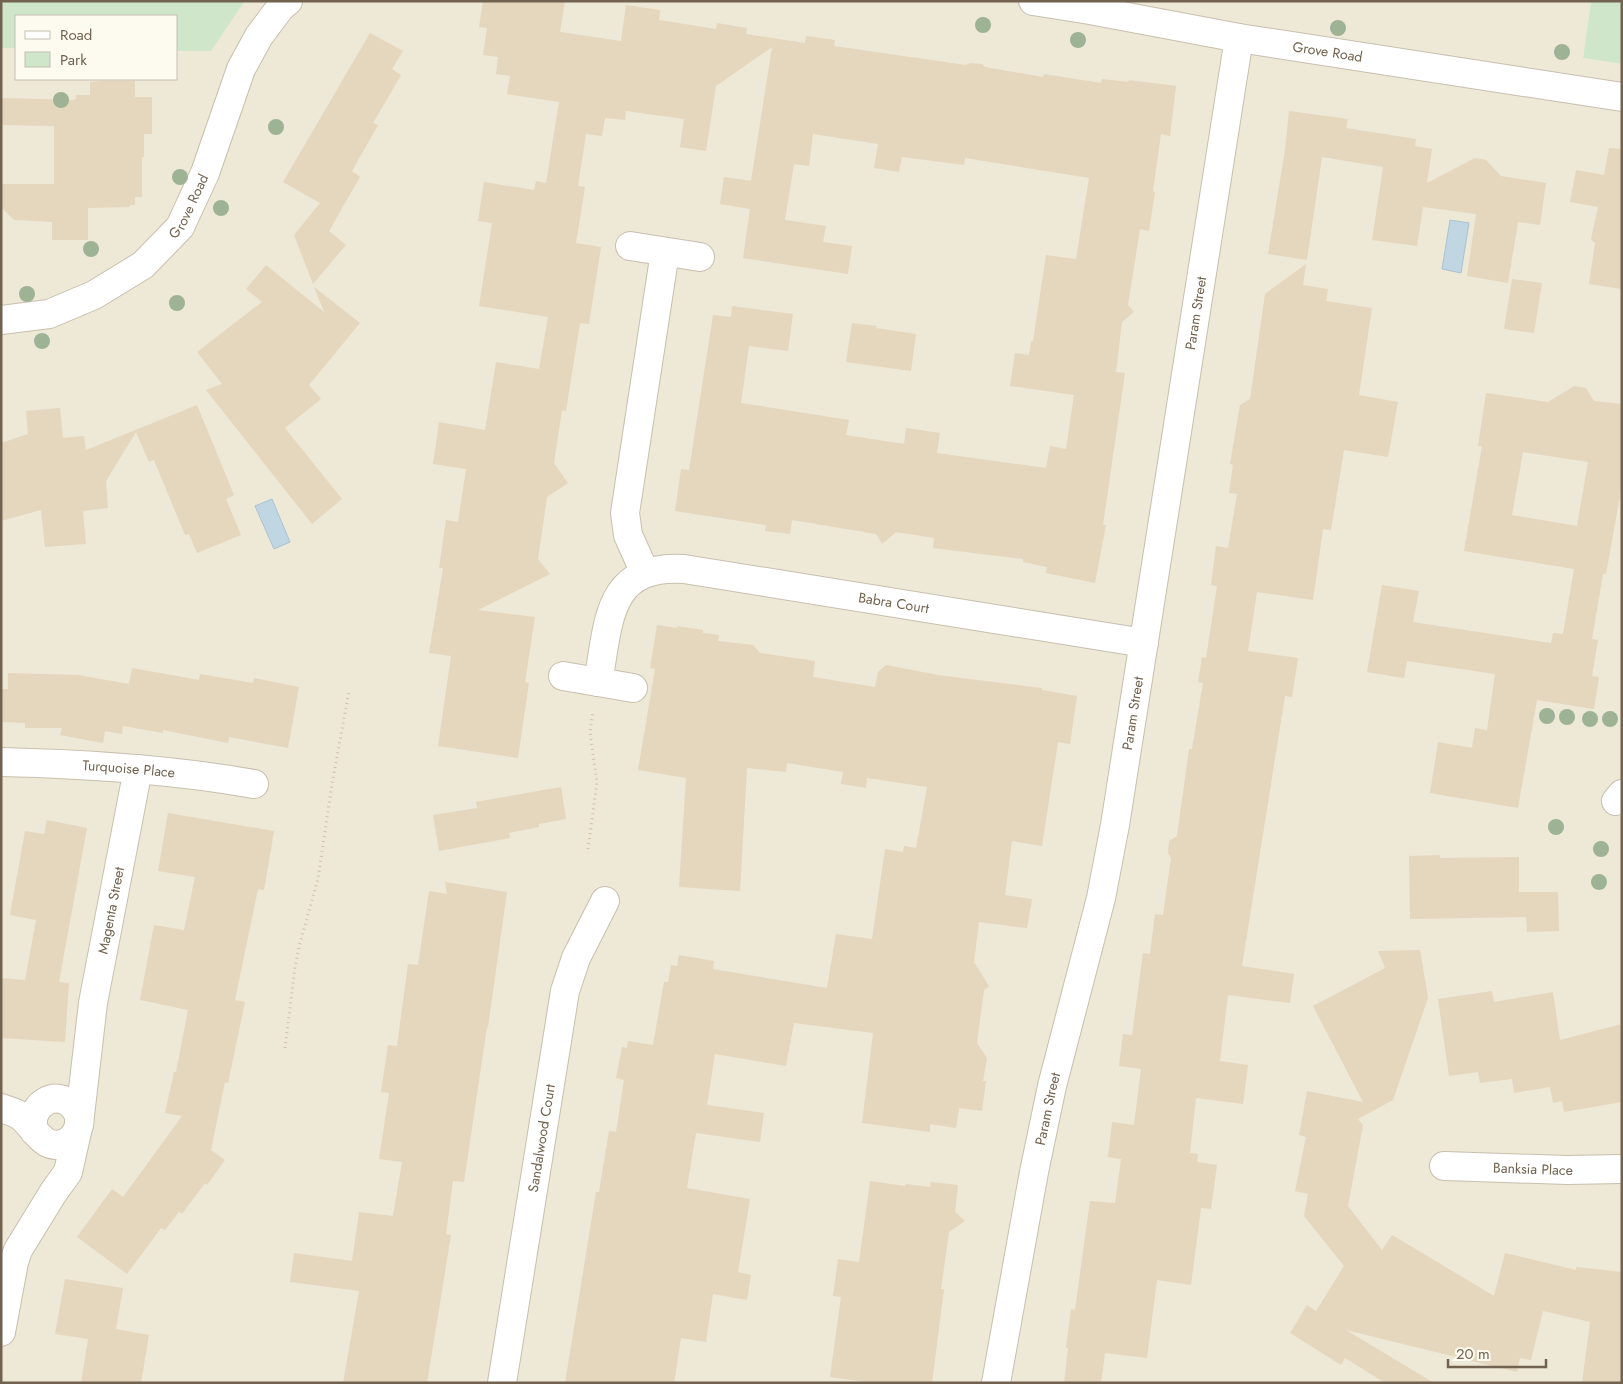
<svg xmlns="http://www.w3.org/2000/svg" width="1623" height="1384" viewBox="0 0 1623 1384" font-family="Jost,sans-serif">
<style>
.residential{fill:#eee8d6}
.green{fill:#cfe6ca}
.water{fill:#c0d6e2;stroke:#a8c3d2}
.building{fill:#e5d6be;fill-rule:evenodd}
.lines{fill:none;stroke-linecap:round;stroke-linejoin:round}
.street-casing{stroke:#c8bfae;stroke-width:30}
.path{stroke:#d1c1a8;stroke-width:3;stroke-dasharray:1 4;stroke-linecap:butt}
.street{stroke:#fff;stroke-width:28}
.tree{fill:#9db394}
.labels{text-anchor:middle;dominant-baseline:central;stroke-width:4;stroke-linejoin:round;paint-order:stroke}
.street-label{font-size:14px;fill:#726350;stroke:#fdfbf0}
</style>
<rect width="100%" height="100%" fill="#faf7ea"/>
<polygon class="residential" points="245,1 1591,1 1583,58 1622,64 1622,1383 1,1383 1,48 16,48 16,79 176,79 176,51 211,51"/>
<g class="green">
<polygon points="1,1 245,1 211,51 176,51 176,16 16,16 16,48 1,48"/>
<polygon points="1591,1 1622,1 1622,64 1583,58"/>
</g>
<g class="water">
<polygon points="1450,220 1469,223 1461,273 1442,269"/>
<polygon points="272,499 290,542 274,549 255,506"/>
</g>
<g class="building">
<polygon points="483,1 565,1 560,32 621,41 626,5 660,10 659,20 716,29 717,23 747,28 746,34 805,43 806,36 835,40 834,46 966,65 970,63 982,64 985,67 1043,77 1044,74 1101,83 1102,79 1128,82 1129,80 1176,86 1170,136 1161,134 1153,191 1155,192 1149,231 1140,229 1128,305 1134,312 1122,322 1116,372 1125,373 1103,525 1106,525 1095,583 1046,573 1047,567 1023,562 1023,559 933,548 934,538 896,532 882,544 876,534 792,520 790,534 765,531 766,525 675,511 681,469 689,470 713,315 731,317 732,306 793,314 788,351 749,346 741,403 849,420 846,435 904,444 906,428 940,433 937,453 1046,468 1050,446 1066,449 1074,395 1010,386 1015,353 1029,355 1031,342 1033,341 1046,255 1076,259 1089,178 965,158 964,165 902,157 899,172 874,168 878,144 813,134 809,166 794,164 785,220 826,226 823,242 852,246 848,274 743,258 750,209 720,204 724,177 751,181 772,47 716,86 706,151 680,147 684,119 626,111 625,120 605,118 602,136 586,134 578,186 585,187 576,243 601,247 589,324 580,323 566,411 562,410 554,463 568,483 547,497 538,559 550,574 478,610 535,617 525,682 529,683 518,758 438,746 451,656 429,653 443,568 439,568 446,520 458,522 466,469 433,464 439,422 485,430 496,362 539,369 548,317 479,306 492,223 478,221 484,182 534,190 536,181 546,183 559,102 507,94 510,76 496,74 498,57 483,55 487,28 479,27"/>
<polygon points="370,33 403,51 392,69 401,75 373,123 378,125 352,171 360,177 329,231 346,245 313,284 294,235 320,203 283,182"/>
<polygon points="101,81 135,81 135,97 152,97 152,134 144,134 144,157 142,157 142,197 135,197 135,205 130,205 130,207 88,208 88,240 52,240 52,222 14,220 1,207 1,184 54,184 54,126 1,125 1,98 73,100 76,99 76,95 90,95 90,82"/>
<polygon points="1289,111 1348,119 1346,128 1416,139 1415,146 1432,149 1427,183 1475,158 1486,160 1501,176 1546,183 1540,225 1518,222 1508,283 1467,276 1476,214 1423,207 1417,246 1372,240 1383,167 1322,157 1307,260 1268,254 1285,150"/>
<polygon points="1609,148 1622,149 1622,289 1589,284 1595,243 1591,239 1598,207 1570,202 1576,170 1604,175"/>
<polygon points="1306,264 1303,285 1328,289 1326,301 1372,308 1359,395 1398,402 1388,457 1344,450 1331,530 1323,529 1313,600 1257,592 1248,651 1298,658 1292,697 1285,696 1242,966 1294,974 1290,1003 1228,995 1220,1061 1248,1065 1243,1104 1196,1098 1190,1153 1198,1154 1197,1162 1217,1165 1211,1209 1201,1208 1191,1285 1157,1280 1147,1358 1105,1353 1101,1383 1064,1383 1068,1348 1066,1348 1071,1309 1075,1310 1090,1201 1115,1203 1121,1159 1108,1157 1112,1122 1134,1125 1141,1069 1119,1066 1123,1034 1132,1035 1143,953 1150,954 1155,914 1163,915 1171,858 1168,853 1169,841 1177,836 1189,749 1192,749 1203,683 1198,682 1202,657 1206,658 1217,586 1211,585 1216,546 1228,548 1237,494 1229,493 1233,465 1230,464 1240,405 1250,399 1265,294"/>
<polygon points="266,265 324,312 314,287 360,323 309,385 321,399 285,428 342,499 312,524 206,390 222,384 197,352 262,302 246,289"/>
<polygon points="1512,279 1542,283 1534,333 1504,329"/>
<polygon points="852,323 877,326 876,328 916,334 911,371 846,362"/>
<path d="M1574 386 1586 388 1594 401 1622 404V485L1606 574H1603L1592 639 1598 640 1592 676 1599 677 1594 709 1537 700 1518 808 1430 793 1438 742 1472 748 1475 728 1487 730 1495 674 1407 661 1404 678 1367 672 1382 585 1419 591 1413 622 1551 643 1553 633 1563 634 1574 569 1464 551 1482 446H1478L1486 393 1548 402ZM1523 452 1588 462 1577 526 1512 515Z"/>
<polygon points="197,405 234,495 226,499 241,535 197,553 189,534 185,535 154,460 149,462 136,432 106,481 108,508 83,511 86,544 45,547 41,510 1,521 1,443 28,434 26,411 60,408 63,438 84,436 86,450"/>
<polygon points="657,625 677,628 677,626 703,630 703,633 719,635 718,641 753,645 760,653 815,661 813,677 875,687 878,672 886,665 938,675 1042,688 1042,690 1077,696 1070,744 1058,742 1042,846 1012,841 1005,895 1032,899 1027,928 979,922 974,962 989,986 984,990 977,1043 987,1058 983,1081 986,1081 982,1111 959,1108 956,1128 930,1124 930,1132 862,1123 873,1033 794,1023 786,1066 715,1054 707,1105 764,1113 760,1142 696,1133 687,1188 750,1199 738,1272 751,1275 747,1300 713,1294 706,1342 681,1338 674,1383 565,1383 596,1192 599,1192 609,1131 616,1132 624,1080 616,1078 622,1047 627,1048 628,1041 653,1045 664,982 668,982 671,965 677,966 679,955 714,961 713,969 827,988 836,934 872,939 885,849 903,852 904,846 916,848 927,787 867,778 866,788 841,784 843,772 787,763 786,772 747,768 740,891 679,887 686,778 638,770 655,669 650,668"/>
<polygon points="132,668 199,680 200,674 253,683 254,678 299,687 288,748 229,737 228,743 163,730 163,733 123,726 122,734 105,731 103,743 60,735 62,728 25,728 25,723 1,722 1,689 8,689 8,673 78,675 129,684"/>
<polygon points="561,787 566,819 539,824 539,827 509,833 510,838 439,851 433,815 477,808 476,802"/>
<polygon points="168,813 274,831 264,890 258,889 235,1000 245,1002 228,1083 225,1082 211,1150 225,1160 207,1185 205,1183 182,1214 179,1212 165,1230 161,1228 127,1274 77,1237 112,1189 123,1197 182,1116 165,1113 174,1072 176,1072 188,1010 140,1000 154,925 184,930 195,877 158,871"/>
<polygon points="47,820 87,828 59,982 69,983 65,1042 1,1038 1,978 25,980 36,920 10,915 25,831 44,834"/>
<polygon points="1440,855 1440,858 1519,857 1519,892 1558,892 1559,931 1527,932 1526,917 1410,919 1409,856"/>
<polygon points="445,882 507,892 488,1027 487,1027 464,1182 453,1181 446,1234 451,1235 427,1383 343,1383 359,1291 290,1282 294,1253 352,1261 359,1212 393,1216 402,1162 379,1159 389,1093 381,1092 388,1045 397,1046 408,964 418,965 429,891 447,894"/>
<polygon points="1420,950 1428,998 1393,1100 1358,1119 1363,1125 1348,1206 1382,1250 1392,1235 1494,1296 1505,1253 1576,1270 1576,1267 1622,1272 1622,1383 1582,1383 1590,1322 1543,1311 1531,1360 1520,1358 1517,1372 1346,1330 1434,1383 1385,1383 1345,1358 1341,1365 1290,1333 1307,1305 1316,1311 1344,1266 1304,1216 1308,1194 1295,1191 1306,1137 1299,1135 1307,1091 1363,1102 1313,1006 1385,968 1378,951"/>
<polygon points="1492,991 1494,1002 1553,992 1560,1040 1622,1024 1622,1102 1564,1112 1562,1101 1553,1103 1550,1087 1514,1093 1512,1079 1480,1083 1478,1072 1449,1076 1438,999"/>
<polygon points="870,1181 905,1186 906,1184 930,1187 931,1182 958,1185 955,1212 965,1221 949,1232 941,1289 944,1289 932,1383 873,1383 830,1377 841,1297 833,1296 838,1259 859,1262"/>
<polygon points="65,1279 123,1288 116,1329 149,1335 141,1383 81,1383 88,1339 55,1334"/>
</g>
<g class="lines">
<defs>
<g id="street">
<path id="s1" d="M1033 1 1090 10 1239 38 1622 97"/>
<polyline points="630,246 700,257"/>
<path id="s2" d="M1 320 49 314 94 295 143 265 180 227 205 173 241 69 259 36 280 8 288 1"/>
<polyline points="645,573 628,535 625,513 665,252"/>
<polyline points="563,676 633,688"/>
<path id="s3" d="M598 682C609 623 606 564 684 569L1144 643"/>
<path id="s4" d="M1 762C86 764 170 769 254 784"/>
<polyline points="1616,801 1622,794"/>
<path d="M1 1108C7 1110 14 1112 19 1115 35 1126 42 1152 65 1143 72 1140 77 1133 79 1125 80 1119 78 1112 74 1107 56 1087 27 1106 34 1131"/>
<path id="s5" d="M79 1124 93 1003 138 769"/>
<path id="s6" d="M1444 1166 1567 1170 1622 1169"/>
<polyline points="1,1332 14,1262 18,1250 53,1193 68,1172 77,1132"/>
<path id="s7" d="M502 1383 565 991 576 958 605 901"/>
<path id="s8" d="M996 1383 1034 1172 1052 1086 1101 898 1115 825 1239 38"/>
</g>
</defs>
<use href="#street" class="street-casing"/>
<g class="path">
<polyline points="588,849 597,783 590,732 593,711"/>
<polyline points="285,1048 295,967 300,943 318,879 332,784 349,691"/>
</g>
<use href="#street" class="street"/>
</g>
<g class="tree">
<circle cx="983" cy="25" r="8"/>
<circle cx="1338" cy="28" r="8"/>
<circle cx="1078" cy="40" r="8"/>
<circle cx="1562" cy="52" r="8"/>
<circle cx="61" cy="100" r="8"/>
<circle cx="276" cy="127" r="8"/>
<circle cx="180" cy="177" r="8"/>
<circle cx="221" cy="208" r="8"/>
<circle cx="91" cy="249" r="8"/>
<circle cx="27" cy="294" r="8"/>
<circle cx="177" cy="303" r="8"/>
<circle cx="42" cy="341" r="8"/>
<circle cx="1547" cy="716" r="8"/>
<circle cx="1567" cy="717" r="8"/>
<circle cx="1590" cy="719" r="8"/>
<circle cx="1610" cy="719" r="8"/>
<circle cx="1556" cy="827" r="8"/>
<circle cx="1601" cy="849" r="8"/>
<circle cx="1599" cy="882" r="8"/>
</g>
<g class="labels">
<g class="street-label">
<text stroke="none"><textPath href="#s1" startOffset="299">Grove Road</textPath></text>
<text stroke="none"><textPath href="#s2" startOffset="230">Grove Road</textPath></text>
<text stroke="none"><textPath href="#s8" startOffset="1089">Param Street</textPath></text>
<text stroke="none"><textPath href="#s3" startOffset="376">Babra Court</textPath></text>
<text stroke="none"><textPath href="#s8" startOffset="684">Param Street</textPath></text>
<text stroke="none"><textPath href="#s4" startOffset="128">Turquoise Place</textPath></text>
<text stroke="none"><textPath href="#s5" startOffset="216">Magenta Street</textPath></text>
<text stroke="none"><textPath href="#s8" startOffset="279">Param Street</textPath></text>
<text stroke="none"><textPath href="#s7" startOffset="248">Sandalwood Court</textPath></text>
<text stroke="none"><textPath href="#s6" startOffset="89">Banksia Place</textPath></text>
</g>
</g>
<rect width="1623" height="1384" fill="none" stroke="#726350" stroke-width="5"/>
<rect x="15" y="15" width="162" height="65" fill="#fdfbf0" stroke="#c5beb0"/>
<rect x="25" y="31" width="25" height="8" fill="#ffffff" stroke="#c5beb0"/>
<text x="60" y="40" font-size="15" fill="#726350">Road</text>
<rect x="25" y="52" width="25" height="15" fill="#cfe6ca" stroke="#c5beb0"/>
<text x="60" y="65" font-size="15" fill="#726350">Park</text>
<path d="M1448 1359v8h98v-8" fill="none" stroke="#726350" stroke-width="2.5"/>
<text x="1456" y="1359" font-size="15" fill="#726350" stroke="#fdfbf0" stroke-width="4" paint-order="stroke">20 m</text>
</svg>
